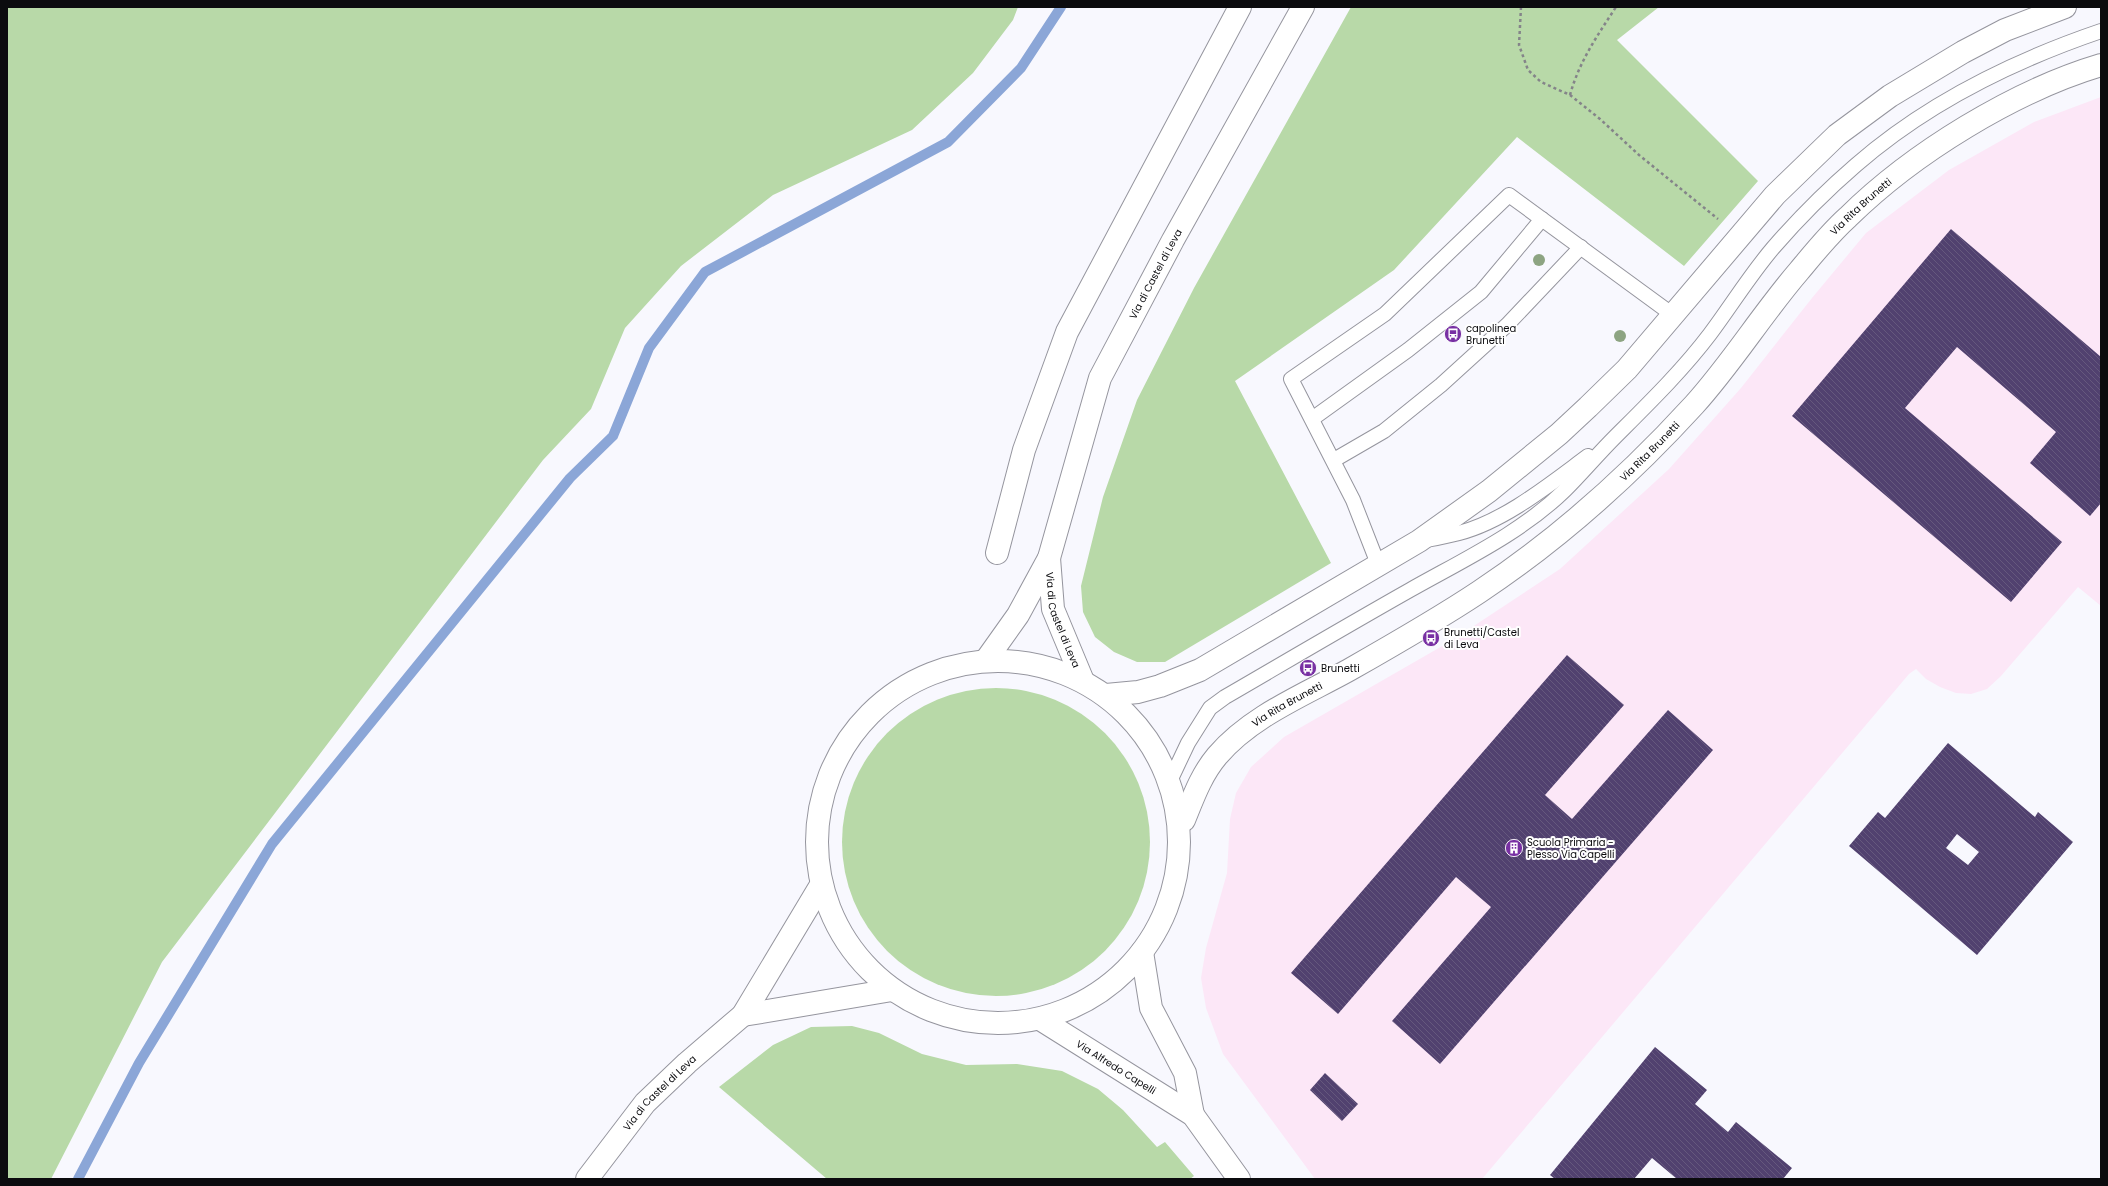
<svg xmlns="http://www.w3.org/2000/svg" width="2108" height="1186" viewBox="0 0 2108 1186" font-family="Poppins,sans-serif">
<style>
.education{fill:#fce7f7}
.green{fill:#b8d9a8}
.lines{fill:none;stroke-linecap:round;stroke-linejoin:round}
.stream{stroke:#8ba6d7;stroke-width:10}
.building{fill:url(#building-back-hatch);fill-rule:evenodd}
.lane-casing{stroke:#95959e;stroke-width:16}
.street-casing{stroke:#95959e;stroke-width:24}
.secondary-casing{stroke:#95959e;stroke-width:24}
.path{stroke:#848489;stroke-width:2.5;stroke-dasharray:3 3;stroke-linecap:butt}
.lane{stroke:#fff;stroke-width:14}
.street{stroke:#fff;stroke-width:22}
.secondary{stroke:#fff;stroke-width:22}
.tree{fill:#8da482}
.labels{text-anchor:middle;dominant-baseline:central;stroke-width:4;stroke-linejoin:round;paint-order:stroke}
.street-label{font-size:10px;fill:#0b0b0e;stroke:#fff}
.poi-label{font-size:10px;fill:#0b0b0e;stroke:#fff;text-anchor:start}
</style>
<defs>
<pattern id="building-back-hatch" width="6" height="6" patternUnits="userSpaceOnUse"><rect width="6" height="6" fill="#51416f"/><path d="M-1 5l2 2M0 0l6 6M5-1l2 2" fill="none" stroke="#65587d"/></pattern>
</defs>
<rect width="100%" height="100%" fill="#f8f8fe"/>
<polygon class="education" points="2101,97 2101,606 2078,587 2001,676 1987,689 1971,694 1956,693 1940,687 1926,679 1916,669 1909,674 1482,1179 1315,1179 1223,1054 1206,1008 1201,978 1206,948 1227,873 1230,819 1236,793 1251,767 1284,737 1451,641 1560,569 1669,469 1741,388 1812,298 1866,233 1949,170 2034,122"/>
<g class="green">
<polygon points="7,7 1018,7 1013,20 973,73 912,130 773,195 681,266 625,328 591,409 543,460 162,962 51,1179 7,1179"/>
<polygon points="1351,7 1659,7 1617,40 1758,181 1684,266 1517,137 1394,270 1235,381 1331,563 1165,662 1137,662 1114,652 1095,637 1083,612 1081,586 1103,497 1137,400 1194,288"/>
<circle cx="996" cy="842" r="154"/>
<polygon points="852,1026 879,1033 922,1054 966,1065 1017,1064 1062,1071 1098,1089 1123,1110 1157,1147 1165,1142 1194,1176 1190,1179 827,1179 719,1087 773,1045 811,1027"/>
</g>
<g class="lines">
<polyline class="stream" points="78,1179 139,1063 272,844 570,478 613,436 649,348 705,272 948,142 1021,68 1061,7"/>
</g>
<g class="building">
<polygon points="1951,229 2101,357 2101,503 2090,516 2030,463 2056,432 1957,347 1905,408 2062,542 2011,602 1792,416"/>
<polygon points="1567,655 1624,705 1545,795 1572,819 1668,710 1713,750 1440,1064 1392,1021 1491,907 1456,877 1338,1014 1291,973"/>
<path d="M1948 743 2035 817 2038 812 2073 842 1977 955 1849 846 1878 812 1885 818ZM1957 834 1979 852 1968 865 1946 848Z"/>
<polygon points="1655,1047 1707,1090 1695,1104 1728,1132 1736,1122 1792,1168 1783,1179 1677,1179 1652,1158 1634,1179 1555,1179 1550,1175"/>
<polygon points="1325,1073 1358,1104 1342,1121 1310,1090"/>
</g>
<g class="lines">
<defs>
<g id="lane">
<polyline points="1312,419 1408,350 1481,292 1542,219"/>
<polyline points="1334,460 1384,431 1441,385 1507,325 1581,247"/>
<path d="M1426 540C1437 538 1448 536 1459 533 1505 521 1550 484 1588 456"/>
<polyline points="1378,564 1353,500 1291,379 1385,314 1509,195 1673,315"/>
<path d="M1170 781 1188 743 1210 708 1225 697C1287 661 1348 625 1410 590 1463 560 1521 533 1565 490 1582 473 1598 454 1615 437 1648 404 1682 371 1710 334 1731 306 1750 275 1773 248 1799 218 1827 190 1856 165 1927 103 2013 61 2101 31"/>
</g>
<g id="street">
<polyline points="997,553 1024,450 1067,332 1240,7"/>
<polyline points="1106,695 1138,692 1160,686 1200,670 1419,541 1489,491 1559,434 1588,407 1627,369 1775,195 1837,135 1890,96 1963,52 2005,30 2065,7"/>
<path id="s1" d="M1184 820C1193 798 1201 775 1217 756 1251 716 1304 695 1349 670 1393 645 1437 620 1479 592 1559 539 1630 475 1694 405 1732 363 1762 314 1799 271 1814 253 1830 233 1848 217 1913 153 2014 91 2101 65"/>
<polyline points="1142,952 1151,1008 1185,1073 1193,1115"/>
<path id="s2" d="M1040 1019 1193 1115 1239 1179"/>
</g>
<g id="secondary">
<path id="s3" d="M1049 558 1053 609 1083 681"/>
<path id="s4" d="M986 660 1018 615 1049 558 1100 378 1173 240 1303 7"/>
<circle cx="998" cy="842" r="181"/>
<polyline points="743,1015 892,990"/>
<path id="s5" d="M587 1179 645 1103 687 1063 743 1015 821 885"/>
</g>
</defs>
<use href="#lane" class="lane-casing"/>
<use href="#street" class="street-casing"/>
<use href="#secondary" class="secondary-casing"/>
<g class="path">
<polyline points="1521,7 1519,45 1528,70 1541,82 1570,95 1600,119 1639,155 1718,219"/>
<path d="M1570 95C1579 62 1597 36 1616 7"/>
</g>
<use href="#lane" class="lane"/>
<use href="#street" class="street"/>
<use href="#secondary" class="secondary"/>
</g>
<g class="tree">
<circle cx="1539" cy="260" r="6"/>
<circle cx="1620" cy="336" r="6"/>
</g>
<defs>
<symbol id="bus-disc" viewBox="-11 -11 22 22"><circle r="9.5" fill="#7830a3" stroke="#fff"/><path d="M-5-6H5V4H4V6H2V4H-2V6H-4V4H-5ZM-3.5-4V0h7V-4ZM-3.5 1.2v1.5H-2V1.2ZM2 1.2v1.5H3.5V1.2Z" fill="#fff"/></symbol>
<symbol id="building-disc" viewBox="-11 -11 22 22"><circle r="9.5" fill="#7830a3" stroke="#fff"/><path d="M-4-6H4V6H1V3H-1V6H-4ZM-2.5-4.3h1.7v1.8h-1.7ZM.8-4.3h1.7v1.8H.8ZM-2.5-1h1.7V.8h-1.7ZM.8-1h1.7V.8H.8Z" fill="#fff"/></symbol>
</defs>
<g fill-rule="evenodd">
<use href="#bus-disc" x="1443" y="324" width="20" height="20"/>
<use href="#bus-disc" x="1421" y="628" width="20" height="20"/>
<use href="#bus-disc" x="1298" y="658" width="20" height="20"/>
<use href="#building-disc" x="1504" y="838" width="20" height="20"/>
</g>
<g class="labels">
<g class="street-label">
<text stroke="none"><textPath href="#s1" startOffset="928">Via Rita Brunetti</textPath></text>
<text stroke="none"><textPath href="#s4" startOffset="425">Via di Castel di Leva</textPath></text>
<text stroke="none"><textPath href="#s1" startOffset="604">Via Rita Brunetti</textPath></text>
<text stroke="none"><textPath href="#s3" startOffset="64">Via di Castel di Leva</textPath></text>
<text stroke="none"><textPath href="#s1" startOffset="160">Via Rita Brunetti</textPath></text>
<text stroke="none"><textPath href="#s2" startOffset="90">Via Alfredo Capelli</textPath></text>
<text stroke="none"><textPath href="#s5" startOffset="113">Via di Castel di Leva</textPath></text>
</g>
<g class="poi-label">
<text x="1466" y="328">capolinea<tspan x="1466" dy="12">Brunetti</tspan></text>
<text x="1444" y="632">Brunetti/Castel<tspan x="1444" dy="12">di Leva</tspan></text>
<text x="1321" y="668">Brunetti</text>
<text x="1527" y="842">Scuola Primaria -<tspan x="1527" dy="12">Plesso Via Capelli</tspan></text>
</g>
</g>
<rect width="2108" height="1186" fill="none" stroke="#0b0b0e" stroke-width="16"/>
</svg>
